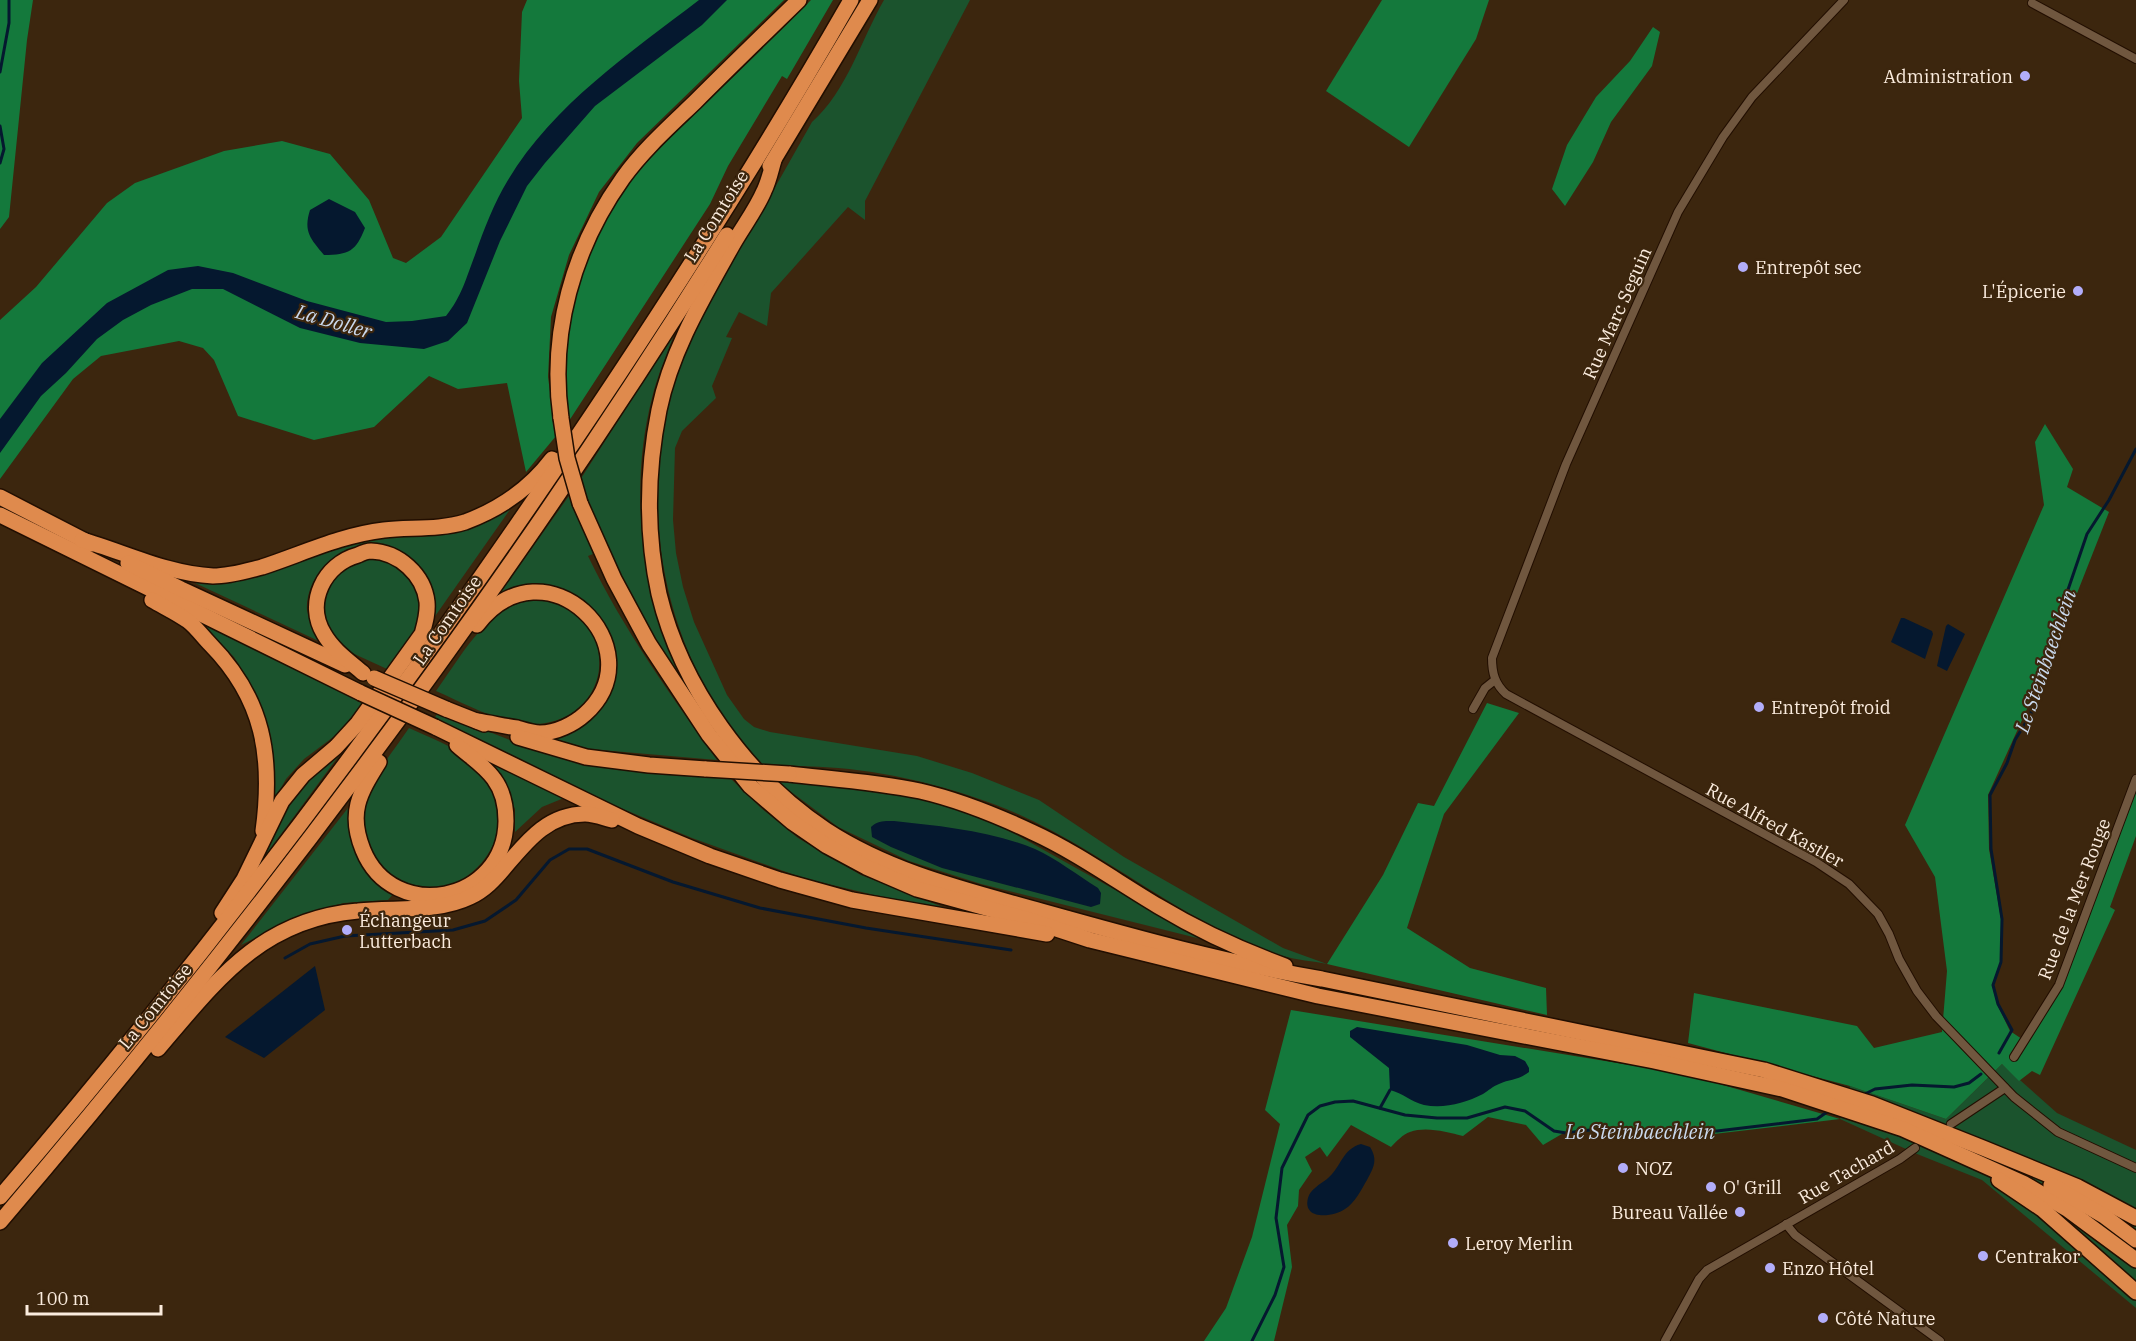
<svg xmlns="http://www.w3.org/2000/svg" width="2136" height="1341" viewBox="0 0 2136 1341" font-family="'IBM Plex Serif',serif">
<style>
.green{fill:#1b532d}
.forest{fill:#14793c}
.water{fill:#05182f}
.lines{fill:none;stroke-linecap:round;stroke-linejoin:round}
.stream{stroke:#05182f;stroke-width:3}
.street-casing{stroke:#220e00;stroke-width:10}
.highway-casing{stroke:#220e00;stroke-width:18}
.street{stroke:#70573f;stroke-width:8}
.highway{stroke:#df8a4d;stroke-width:15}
.highway-bridge-casing{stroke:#220e00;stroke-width:18;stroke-linecap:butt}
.highway-bridge{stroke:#df8a4d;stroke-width:15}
.poi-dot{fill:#b2adfa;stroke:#3c260e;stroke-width:2}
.labels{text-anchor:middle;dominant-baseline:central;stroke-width:4.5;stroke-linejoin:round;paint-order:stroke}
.poi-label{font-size:18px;fill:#fbecde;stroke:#3c260e;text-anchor:start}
.street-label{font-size:18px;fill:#fbecde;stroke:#3c260e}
.water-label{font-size:20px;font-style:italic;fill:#cad9ed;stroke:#3c260e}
</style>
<rect width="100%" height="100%" fill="#3c260e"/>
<g class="green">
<path d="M884 0H970L865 201V220L848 207 771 293 767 326 739 312 726 337 732 338 712 386 716 398 682 431 675 448 673 520 676 553 683 587 694 622 727 695 744 719 754 727 770 732 917 756 972 773 1039 800 1124 857 1283 948 1327 964C1313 961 1297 960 1282 956 1186 925 1110 855 1018 814 963 790 897 773 838 768 812 766 786 766 761 764 747 747 733 731 721 714 648 601 638 458 691 336 702 311 718 288 731 265 758 217 785 170 812 122 847 91 861 40 884 0Z"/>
<path d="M674 334C667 355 657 376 652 398 634 468 637 547 659 615 670 647 687 679 701 711 654 645 604 557 580 480Z"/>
<path d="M571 493 593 554 588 556C623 629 670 694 717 760L589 749 545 736 586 722 603 703 613 680 609 637 599 616 582 600 560 589 530 586 496 599Z"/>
<path d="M516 501 431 622C432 614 435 603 434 595 433 585 426 574 420 567 391 534 340 541 317 575 311 585 306 598 307 610 309 622 316 633 323 643L195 583 230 582 355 541 390 535Z"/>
<path d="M379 557C385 560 391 561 397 564 415 574 425 603 418 622 412 639 398 654 387 669L350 652 332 637 322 619 321 599 330 580 359 559Z"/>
<path d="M536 599C625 611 616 720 536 724 502 725 466 704 436 691 463 654 487 605 536 599Z"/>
<polygon points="193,618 364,700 340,732 304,759 286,779 273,802 274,757 269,728 254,691 234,657"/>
<polygon points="438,712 546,754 651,769 728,776 761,808 798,838 861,875 948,909 874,895 803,878 692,838 585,793 434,719"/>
<path d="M409 728C433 739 460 748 479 769 545 842 432 939 375 859 365 845 357 819 363 802 372 777 394 750 409 728Z"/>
<path d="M354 735 265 856C272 838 278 820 289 804 306 778 331 757 354 735Z"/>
<polygon points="484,757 564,798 542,807 515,832 515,809 503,783"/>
<polygon points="774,779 875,787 936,801 999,825 1205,940 981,884 909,861 838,827"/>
<path d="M348 808C351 851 356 869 393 894L388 900 344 903 302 914 241 945Z"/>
<polygon points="2002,1064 2057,1113 2136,1150 2136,1308 1982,1180 1917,1154 1840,1119 1850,1086 1946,1119"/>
</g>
<g class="forest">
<polygon points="0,0 33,0 27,40 9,217 0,229"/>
<polygon points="527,0 784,0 637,143 599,192 569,255 551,317 548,377 556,436 526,472 507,383 458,389 429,376 374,427 314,440 238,416 214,360 203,348 179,341 101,356 73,379 0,479 0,320 36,287 107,203 135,183 224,151 282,141 330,154 369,200 393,258 406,263 441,237 522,118 519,81 522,12"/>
<path d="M811 0H833L787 79 782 76 728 166 710 204 567 424C557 355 570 278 605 218 628 177 670 138 704 105 740 70 776 36 811 0Z"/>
<polygon points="1382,0 1489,0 1476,39 1409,147 1326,91"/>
<polygon points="1653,27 1660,32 1652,66 1611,122 1593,162 1565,206 1552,189 1567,145 1596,97 1630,61"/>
<polygon points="2045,424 2073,469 2067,487 2109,512 2061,634 1988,795 1989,849 2001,919 2001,960 1992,985 1997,1004 2010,1031 2028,1043 2063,986 2136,789 2136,836 2110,907 2115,910 2040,1075 2032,1071 2019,1081 2002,1064 1946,1119 1850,1086 1688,1043 1694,993 1857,1026 1874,1048 1942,1032 1947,971 1935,877 1905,825 2044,505 2035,442"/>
<polygon points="1487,703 1519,713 1444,814 1407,928 1470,968 1546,988 1547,1015 1327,964 1383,875 1418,803 1434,806"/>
<path d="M1291 1010 1685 1074 1840 1119 1714 1134 1567 1131 1543 1145 1526 1125 1488 1117 1463 1136C1447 1132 1426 1126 1410 1132 1403 1134 1396 1142 1391 1147L1351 1125 1327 1157 1320 1147 1305 1157 1312 1171 1299 1190 1298 1206 1287 1225 1292 1267 1274 1341H1204L1226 1308 1252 1237 1280 1124 1265 1110Z"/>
</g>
<g class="water">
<path d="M699 0H727L702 25 595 106 545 163 527 186 500 241 467 323 448 341 424 349 360 343 300 328 223 289H192L151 305 123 320 97 339 66 373 41 396 0 453V419L42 363 107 303 168 270 198 266 233 273 307 301 386 322 412 321 446 316C462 296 466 278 475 255 484 229 494 203 508 180 554 104 630 53 699 0Z"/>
<path d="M329 199 355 212 365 228C356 251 349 255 324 255 311 239 303 232 310 210Z"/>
<polygon points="1901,618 1904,618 1932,631 1933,634 1925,659 1891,642"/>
<polygon points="1948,624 1965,634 1947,671 1937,666 1946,626"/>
<path d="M894 821C941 826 991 831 1035 849 1057 859 1077 875 1098 888L1101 893 1100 904 1091 907 942 868 891 847 872 837 871 827C878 820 886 821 894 821Z"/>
<polygon points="315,966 325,1010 264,1058 225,1037"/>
<path d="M1357 1027 1467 1045 1500 1055 1515 1056 1525 1061 1529 1068V1072C1517 1081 1510 1079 1499 1084 1493 1086 1488 1091 1483 1094 1465 1103 1444 1109 1424 1105 1411 1102 1403 1093 1390 1090L1389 1068 1350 1037V1031Z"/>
<path d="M1361 1144 1370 1147C1378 1160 1374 1167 1367 1180 1361 1190 1355 1203 1345 1209 1334 1217 1302 1221 1308 1198 1310 1190 1320 1184 1327 1179 1341 1168 1342 1149 1361 1144Z"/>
</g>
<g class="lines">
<g class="stream">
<polyline points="0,72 9,23 9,0"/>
<polyline points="0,126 4,149 0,163"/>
<polyline points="285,958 310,944 345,936 453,930 485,921 516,900 550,860 569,849 587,849 673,882 760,908 866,928 1011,950"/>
<polyline points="1999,1053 2012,1030 1998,1004 1993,985 2001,962 2002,919 1991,849 1990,795 2007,763 2015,740 2031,714 2033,692 2041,677 2058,619 2087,534 2109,500 2136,449"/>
<polyline points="1863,1095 1875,1089 1912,1085 1954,1087 1969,1083 1981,1074"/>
<polyline points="1380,1108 1390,1090"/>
<polyline points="1252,1341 1275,1295 1284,1267 1276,1218 1282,1168 1308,1115 1320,1106 1335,1102 1353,1101 1405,1115 1437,1118 1467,1118 1505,1107 1525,1111 1554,1131 1566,1133 1598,1129 1650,1134 1681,1129 1717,1131 1817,1119 1827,1112"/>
</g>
<defs>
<g id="street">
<path d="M1844 0 1752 97 1723 137 1678 212 1566 464 1492 658C1492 673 1495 684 1506 694L1816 862 1849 884 1878 914 1889 934 1899 959 1917 991 1936 1016 2014 1097 2058 1132 2136 1168"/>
<polyline points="2032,3 2136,59"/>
<polyline points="1473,709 1485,688 1495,680"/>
<polyline points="2014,1057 2059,985 2136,779"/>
<polyline points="1951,1124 2005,1088"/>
<polyline points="1786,1224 1795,1235 1940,1341"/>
<polyline points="1665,1341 1699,1279 1707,1270 1900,1159 1915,1148"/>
</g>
<g id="highway">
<path d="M774 160C771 170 769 181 764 191 756 210 742 228 732 246 703 298 671 351 659 410 647 470 646 534 659 594 681 686 747 778 826 830 892 873 967 890 1041 911 1134 937 1227 963 1322 979L1764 1070 1872 1104 1983 1148 2078 1187 2136 1218"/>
<polyline points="770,166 870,0"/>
<path d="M561 418C549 333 573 248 623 178 643 150 670 126 695 102 729 68 764 34 799 0"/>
<polyline points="0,497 91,544"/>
<polyline points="580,503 614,579 649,644 709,735 750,786 792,822 827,846 866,867 917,889 1026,919 1090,940 1318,996 1654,1061 1782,1089 1903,1129 2023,1183 2067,1209 2136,1260"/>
<polyline points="0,515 361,693"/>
<path d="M82 540C124 552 168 574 213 576 230 576 246 571 262 567 302 554 341 535 384 530 410 527 439 530 465 522 500 509 530 488 552 459"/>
<polyline points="128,563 181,589 345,665"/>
<path d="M152 600C164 607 177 613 188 621 196 627 203 637 210 644 264 699 273 757 263 831"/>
<polyline points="446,709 484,724"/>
<path d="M477 721C490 723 504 726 517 728 524 730 533 733 540 733 556 733 574 724 585 714 658 648 545 536 477 625"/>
<polyline points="435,727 638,826 710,856 780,880 852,900 1047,934"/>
<polyline points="518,737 586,757 649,765 706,769"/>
<path d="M379 762C359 794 348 813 363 850 393 924 505 903 506 821 506 806 503 791 494 779 484 765 469 756 457 745"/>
<path d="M789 774C833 779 877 782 920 791 959 800 996 815 1032 832 1076 852 1116 881 1158 906 1198 930 1241 950 1285 966"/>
<path d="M222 913 244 879 282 801 303 775 336 747 358 723 422 634C425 623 428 614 427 602 424 575 399 552 371 551 367 551 362 553 358 555 324 564 305 603 324 634 333 650 349 661 363 673"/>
<path d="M158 1049C216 981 261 919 358 911 395 907 437 913 470 897 485 890 495 879 505 867 527 841 548 814 585 814 594 814 604 818 612 820"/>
<polyline points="1999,1180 2042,1209 2136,1292"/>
<polyline points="2051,1185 2104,1216 2136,1240"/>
<path d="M0 1197C170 999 329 792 480 578 611 391 737 199 851 0"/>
<path d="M0 1222C265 911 511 583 727 235"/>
</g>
</defs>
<use href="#street" class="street-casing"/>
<use href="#highway" class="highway-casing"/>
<use href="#street" class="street"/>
<use href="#highway" class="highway"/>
<defs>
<g id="highway-bridge">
<polyline points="561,418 567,458 580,503"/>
<polyline points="374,678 446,709"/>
<polyline points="361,693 435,727"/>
<polyline points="706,769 789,774"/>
</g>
</defs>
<use href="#highway-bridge" class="highway-bridge-casing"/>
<use href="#highway-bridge" class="highway-bridge"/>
</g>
<g class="poi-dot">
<circle cx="2025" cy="76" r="6"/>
<circle cx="1743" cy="267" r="6"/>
<circle cx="2078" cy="291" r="6"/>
<circle cx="1759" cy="707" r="6"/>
<circle cx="347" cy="930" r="6"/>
<circle cx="1623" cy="1168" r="6"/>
<circle cx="1711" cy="1187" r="6"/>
<circle cx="1740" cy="1212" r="6"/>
<circle cx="1453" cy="1243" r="6"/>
<circle cx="1983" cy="1256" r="6"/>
<circle cx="1770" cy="1268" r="6"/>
<circle cx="1823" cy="1318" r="6"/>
</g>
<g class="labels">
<g class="poi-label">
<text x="2013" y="76" text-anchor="end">Administration</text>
<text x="1755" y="267">Entrepôt sec</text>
<text x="2066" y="291" text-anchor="end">L'Épicerie</text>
<text x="1771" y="707">Entrepôt froid</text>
<text x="359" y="920">Échangeur<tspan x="359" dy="21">Lutterbach</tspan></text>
<text x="1635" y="1168">NOZ</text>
<text x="1723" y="1187">O' Grill</text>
<text x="1728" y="1212" text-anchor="end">Bureau Vallée</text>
<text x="1465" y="1243">Leroy Merlin</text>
<text x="1995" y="1256">Centrakor</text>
<text x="1782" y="1268">Enzo Hôtel</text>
<text x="1835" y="1318">Côté Nature</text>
</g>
<g class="street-label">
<text transform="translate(716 216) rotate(-58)">La Comtoise</text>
<text transform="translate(1617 313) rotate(-66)">Rue Marc Seguin</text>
<text transform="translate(447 620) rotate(-55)">La Comtoise</text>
<text transform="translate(1775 825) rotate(29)">Rue Alfred Kastler</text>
<text transform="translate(2074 899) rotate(-69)">Rue de la Mer Rouge</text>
<text transform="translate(155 1006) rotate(-51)">La Comtoise</text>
<text transform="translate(1846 1172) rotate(-30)">Rue Tachard</text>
</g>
<g class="water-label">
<text transform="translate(334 321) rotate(16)">La Doller</text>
<text transform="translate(2045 661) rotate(-71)">Le Steinbaechlein</text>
<text x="1640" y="1131">Le Steinbaechlein</text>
</g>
</g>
<path d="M27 1305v9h134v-9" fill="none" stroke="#fbecde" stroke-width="3"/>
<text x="36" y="1305" font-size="18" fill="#fbecde" stroke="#3c260e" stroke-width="4.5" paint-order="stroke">100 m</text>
</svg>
